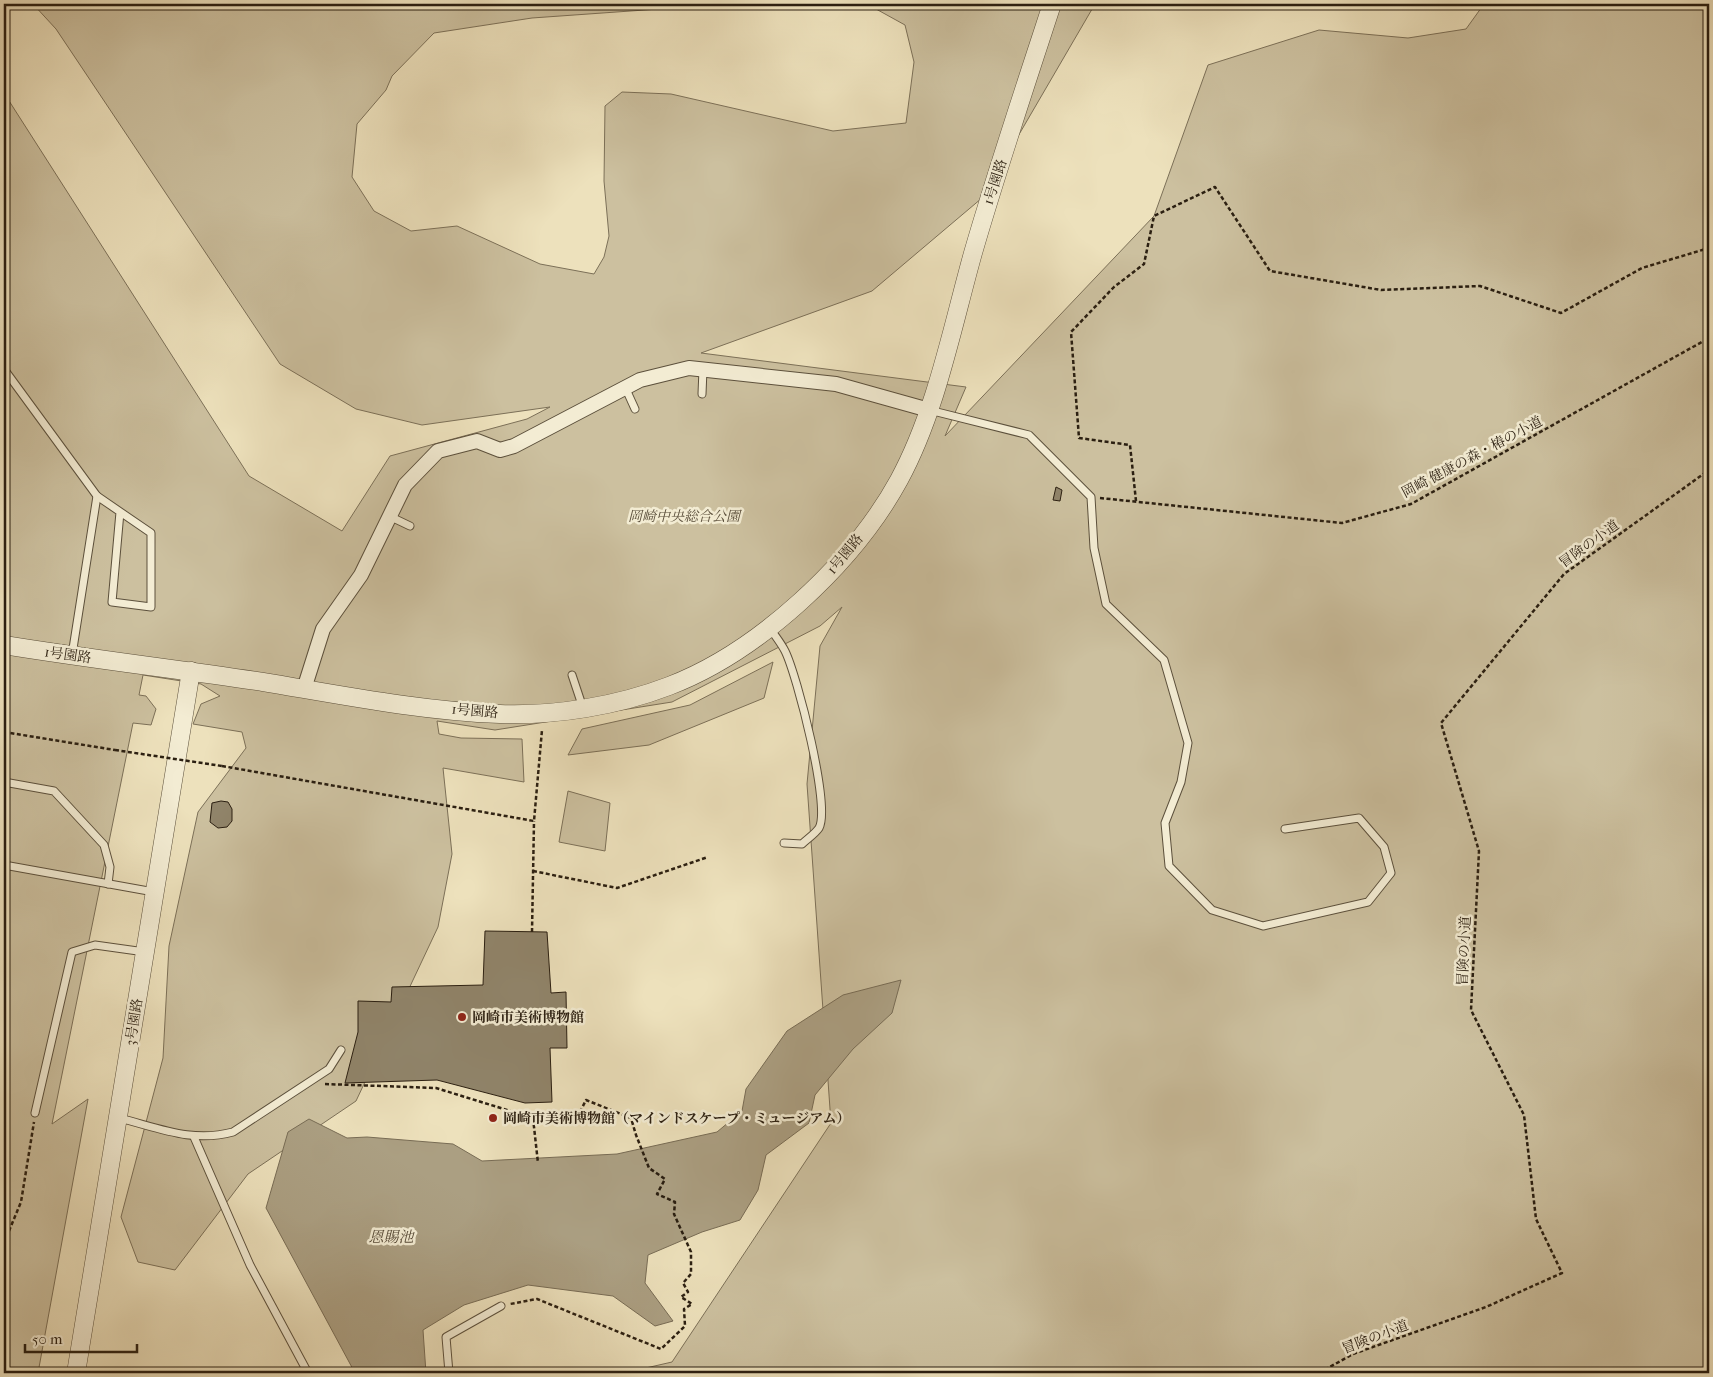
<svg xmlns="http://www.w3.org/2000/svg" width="1713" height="1377" viewBox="0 0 1713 1377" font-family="'IM FELL French Canon','Noto Serif JP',serif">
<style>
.green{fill:#ccc09f;stroke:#7c7058}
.water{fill:#ab9f82;stroke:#786c55}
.building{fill:#90846a;stroke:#2b1f11}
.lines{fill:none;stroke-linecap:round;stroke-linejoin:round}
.service-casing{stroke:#5c503c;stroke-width:9}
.minor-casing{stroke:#5c503c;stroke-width:16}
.tertiary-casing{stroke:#5c503c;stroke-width:19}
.path{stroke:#2b1f11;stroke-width:2.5;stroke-dasharray:4 2.5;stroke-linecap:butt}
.service{stroke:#f3ecd3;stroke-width:7}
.minor{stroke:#f3ecd3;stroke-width:14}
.tertiary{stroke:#f3ecd3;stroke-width:18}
.path-bridge{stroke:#2b1f11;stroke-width:2.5;stroke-dasharray:4 2.5;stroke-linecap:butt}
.poi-dot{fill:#8f2418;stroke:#f3ecd3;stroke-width:2}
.labels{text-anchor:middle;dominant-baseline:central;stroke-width:5;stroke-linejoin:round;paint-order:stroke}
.street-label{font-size:14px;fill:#2b1f11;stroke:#f3ecd3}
.park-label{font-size:14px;font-style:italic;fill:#5b4f3c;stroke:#f3ecd3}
.poi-label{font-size:14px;font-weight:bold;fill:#2b1f11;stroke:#f3ecd3;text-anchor:start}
.water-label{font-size:15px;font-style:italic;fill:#584c39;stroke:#f3ecd3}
</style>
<rect width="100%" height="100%" fill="#ede1bc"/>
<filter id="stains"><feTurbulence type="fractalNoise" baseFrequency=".004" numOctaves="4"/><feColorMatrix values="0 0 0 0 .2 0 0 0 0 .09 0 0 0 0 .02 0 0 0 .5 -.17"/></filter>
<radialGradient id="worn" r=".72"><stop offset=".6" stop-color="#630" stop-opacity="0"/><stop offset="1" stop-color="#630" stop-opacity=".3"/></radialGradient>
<g class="green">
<polygon points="33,4 729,4 532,18 434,33 392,76 386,90 357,124 352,177 374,211 411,231 457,226 540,264 594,274 604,257 609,236 604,181 605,106 622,92 671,94 833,131 906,123 914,62 905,25 867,4 1095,4 982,198 872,291 701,353 966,387 945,436 1154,216 1208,65 1319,30 1408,38 1466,29 1484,4 1709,4 1709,1373 624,1373 672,1362 831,1123 807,784 820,646 842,607 820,626 672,702 495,730 437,721 439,734 461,738 522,739 524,782 443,768 452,854 438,927 356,1101 248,1174 175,1270 138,1262 121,1217 163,1058 169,946 198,812 246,748 242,732 193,724 201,704 220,696 201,684 143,675 139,695 146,696 156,709 151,725 133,723 52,1124 88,1099 38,1373 4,1373 4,93 249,476 342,531 390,456 527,419 550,407 422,425 356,409 280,364 56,29"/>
<polygon points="773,662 764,698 649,745 568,755 582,729 690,705"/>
<polygon points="568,791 610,803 605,851 559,842"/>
</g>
<polygon class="water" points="901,980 892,1013 853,1049 815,1095 809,1123 766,1155 758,1190 740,1220 702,1232 648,1255 645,1283 673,1321 655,1326 613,1296 528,1285 464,1305 423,1330 426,1373 355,1373 266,1208 288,1132 309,1119 347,1138 367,1137 453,1144 482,1161 617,1154 717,1132 742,1111 746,1089 787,1031 843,995"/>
<g class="building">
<polygon points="1056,487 1062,490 1060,501 1053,500"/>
<polygon points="221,801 228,802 232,809 232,821 227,827 218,828 210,822 212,803"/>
<polygon points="485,931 547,932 551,993 566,992 567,1048 550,1048 552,1102 525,1103 437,1080 345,1083 358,1032 358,1001 391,1002 392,987 483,985"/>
</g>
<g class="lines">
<defs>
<g id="service">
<polyline points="4,369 97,496 72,655"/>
<polyline points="625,387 635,409"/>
<polyline points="702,394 703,369"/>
<polyline points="929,410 1029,435 1091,497 1094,548 1106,604 1164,660 1188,743 1181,782 1165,823 1169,866 1212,910 1263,926 1368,902 1391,873 1384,847 1359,818 1285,829"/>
<polyline points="97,496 151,533 151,607 112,602 120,512"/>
<polyline points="389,516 410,526"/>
<path d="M770 628C775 636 781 643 785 651 797 675 831 807 819 828 815 834 807 839 802 844L784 843"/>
<polyline points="572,675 583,708"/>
<polyline points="4,782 54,791 104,845 110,867 108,884"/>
<polyline points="4,865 154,892"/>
<polyline points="35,1113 72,952 95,945 145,952"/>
<path d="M119 1118C159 1128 192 1143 233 1132L329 1069 341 1050"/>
<polyline points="194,1137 250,1265 308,1373"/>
<polyline points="449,1373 446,1337 501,1306"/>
</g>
<polyline id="minor" points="304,689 323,629 361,575 405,485 438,451 477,441 500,450 514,446 640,380 689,368 836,384 929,410"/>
<g id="tertiary">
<path d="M4 645C90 659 176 669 263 682 341 695 421 711 500 714 555 716 617 706 669 686 758 652 853 564 899 480 936 412 952 328 973 253 997 170 1025 87 1052 4"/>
<polyline points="76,1373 191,671"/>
</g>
</defs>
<use href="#service" class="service-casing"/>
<use href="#minor" class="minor-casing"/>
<use href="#tertiary" class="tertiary-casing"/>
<g class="path">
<polyline points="1100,498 1342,523 1411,504 1709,338"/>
<polyline points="1136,501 1130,445 1079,438 1071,332 1114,287 1144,264 1154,216 1215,187 1270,271 1381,290 1480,286 1561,313 1642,268 1709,248"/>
<polyline points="4,732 115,750"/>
<polyline points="222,766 534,821 542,730"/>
<polyline points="533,871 617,888 708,857"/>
<polyline points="532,932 534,821"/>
<polyline points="325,1084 436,1088 533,1118 580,1112 586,1100 631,1118 636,1135 649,1168 665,1179 657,1194 675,1202 674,1214 691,1252 691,1274 683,1283 688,1292 681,1297 692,1304 684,1309 685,1326 661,1349 537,1299 510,1304"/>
<polyline points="533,1118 538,1163"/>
<polyline points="4,1243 21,1202 34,1122"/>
<polyline points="1319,1373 1353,1354 1486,1307 1562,1273 1536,1219 1524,1115 1471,1010 1479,851 1441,723 1564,574 1709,470"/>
</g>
<use href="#service" class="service"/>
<use href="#minor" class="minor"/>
<use href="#tertiary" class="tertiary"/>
<polyline class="path-bridge" points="115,750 222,766"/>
</g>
<g class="poi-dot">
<circle cx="462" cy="1017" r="5"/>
<circle cx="493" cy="1118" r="5"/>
</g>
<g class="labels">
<g class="street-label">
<text transform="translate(995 182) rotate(-72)">1号園路</text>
<text transform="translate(1472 457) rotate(-28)">岡崎 健康の森・椿の小道</text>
<text transform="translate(1589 544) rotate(-36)">冒険の小道</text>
<text transform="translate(845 554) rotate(-50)">1号園路</text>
<text transform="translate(68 655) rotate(8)">1号園路</text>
<text transform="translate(475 711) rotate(5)">1号園路</text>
<text transform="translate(1464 951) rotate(-87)">冒険の小道</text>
<text transform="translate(134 1022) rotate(-81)">3号園路</text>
<text transform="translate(1375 1337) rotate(-21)">冒険の小道</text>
</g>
<g class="park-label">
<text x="684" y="516">岡崎中央総合公園</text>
</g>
<g class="poi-label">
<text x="472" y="1017">岡崎市美術博物館</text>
<text x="503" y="1118">岡崎市美術博物館（マインドスケープ・ミュージアム）</text>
</g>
<g class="water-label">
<text x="391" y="1237">恩賜池</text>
</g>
</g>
<rect width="1713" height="1377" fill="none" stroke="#ede1bc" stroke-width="20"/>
<rect x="5" y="5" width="1703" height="1367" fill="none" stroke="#2b1f11" stroke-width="2.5"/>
<rect x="10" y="10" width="1693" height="1357" fill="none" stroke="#2b1f11"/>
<path d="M25 1344v8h112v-8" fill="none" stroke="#2b1f11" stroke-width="2.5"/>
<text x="32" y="1344" font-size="15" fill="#2b1f11" stroke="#f3ecd3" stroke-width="4" paint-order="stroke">50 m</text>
<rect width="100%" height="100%" filter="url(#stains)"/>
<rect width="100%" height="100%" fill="url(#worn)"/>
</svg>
